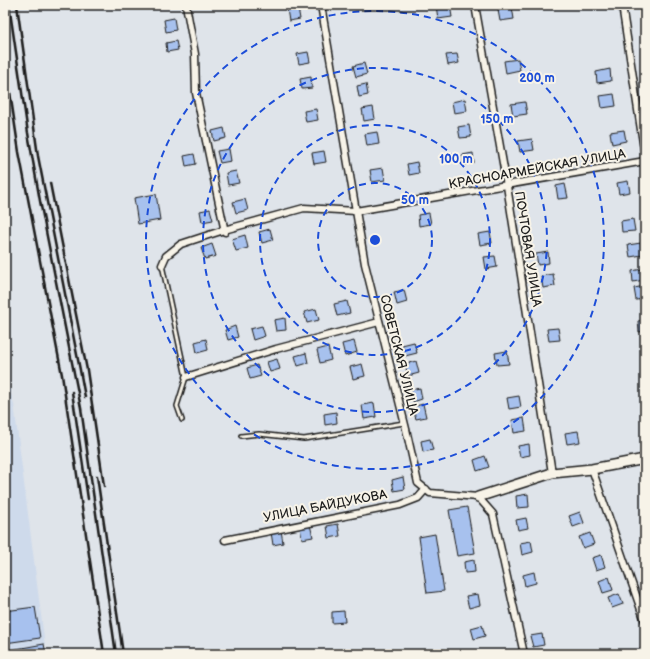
<svg xmlns="http://www.w3.org/2000/svg" width="650" height="659" viewBox="0 0 650 659" font-family="'Balsamiq Sans',sans-serif">
<style>
.built{fill:#cedaeb}
.building{fill:#a7c1ee;stroke:#1c1c1c}
.lines{fill:none;stroke-linecap:round;stroke-linejoin:round}
.lane-casing{stroke:#1c1c1c;stroke-width:6}
.street-casing{stroke:#1c1c1c;stroke-width:9}
.secondary-casing{stroke:#1c1c1c;stroke-width:12}
.lane{stroke:#f7f3e8;stroke-width:3}
.street{stroke:#f7f3e8;stroke-width:6}
.secondary{stroke:#f7f3e8;stroke-width:9}
.rail{stroke:#1c1c1c;stroke-width:2.5}
.ring{fill:none;stroke:#1d4ed8;stroke-width:2;stroke-dasharray:7 5}
.labels{text-anchor:middle;dominant-baseline:central;stroke-width:4;stroke-linejoin:round;paint-order:stroke}
.street-label{font-size:13px;fill:#1c1c1c;stroke:#f7f3e8}
.centre{fill:#1d4ed8;stroke:#f7f3e8;stroke-width:2}
.ring-label{font-size:12px;text-anchor:middle;font-weight:bold;fill:#1d4ed8;stroke:#f7f3e8;stroke-width:4;stroke-linejoin:round;paint-order:stroke}
</style>
<rect width="100%" height="100%" fill="#dfe4ea"/>
<filter id="ink" filterUnits="userSpaceOnUse"><feTurbulence type="fractalNoise" baseFrequency=".025" numOctaves="2"/><feDisplacementMap in="SourceGraphic" scale="8" xChannelSelector="R" yChannelSelector="G"/><feConvolveMatrix kernelMatrix="1 2 1 2 8 2 1 2 1" color-interpolation-filters="sRGB"/></filter>
<g filter="url(#ink)">
<polygon class="built" points="5,373 14,405 46,654 5,654"/>
<g class="building">
<polygon points="436,5 450,5 452,17 438,19"/>
<polygon points="645,6 645,18 643,18 641,7"/>
<polygon points="512,7 514,19 500,21 498,10"/>
<polygon points="298,8 300,19 289,21 287,9"/>
<polygon points="174,18 176,30 166,32 164,20"/>
<polygon points="176,41 178,50 167,52 166,43"/>
<polygon points="308,52 310,62 299,64 297,54"/>
<polygon points="457,54 459,63 448,65 446,55"/>
<polygon points="518,59 520,70 506,73 504,61"/>
<polygon points="364,63 367,74 356,77 353,66"/>
<polygon points="610,69 611,81 597,83 596,72"/>
<polygon points="311,77 312,88 302,89 300,79"/>
<polygon points="366,84 368,95 359,97 357,86"/>
<polygon points="614,94 616,106 602,108 600,96"/>
<polygon points="465,99 467,111 454,113 452,102"/>
<polygon points="525,102 527,114 513,116 511,104"/>
<polygon points="373,107 375,119 364,121 362,109"/>
<polygon points="316,109 318,120 306,122 304,111"/>
<polygon points="469,125 471,137 460,138 458,127"/>
<polygon points="224,128 226,138 214,141 212,131"/>
<polygon points="624,130 626,141 612,144 610,132"/>
<polygon points="377,132 379,144 367,146 365,134"/>
<polygon points="532,139 534,150 520,152 518,141"/>
<polygon points="229,149 231,161 220,163 217,151"/>
<polygon points="324,151 326,162 314,164 312,153"/>
<polygon points="473,153 474,163 463,165 462,155"/>
<polygon points="194,154 196,164 186,166 184,156"/>
<polygon points="417,162 419,173 409,175 407,164"/>
<polygon points="383,168 385,180 372,182 370,170"/>
<polygon points="236,171 239,183 228,185 226,173"/>
<polygon points="628,181 630,192 619,194 617,183"/>
<polygon points="565,184 568,198 558,199 556,186"/>
<polygon points="156,194 160,220 138,224 134,198"/>
<polygon points="245,199 248,210 236,213 233,202"/>
<polygon points="210,209 213,220 202,222 200,211"/>
<polygon points="429,213 431,224 419,226 418,215"/>
<polygon points="633,219 635,231 622,232 621,221"/>
<polygon points="270,229 273,240 262,243 259,232"/>
<polygon points="490,232 492,243 480,245 478,234"/>
<polygon points="245,235 248,248 236,251 232,239"/>
<polygon points="641,243 642,255 630,257 628,245"/>
<polygon points="212,244 216,256 205,259 201,248"/>
<polygon points="548,252 549,263 538,265 536,254"/>
<polygon points="495,256 497,267 486,269 484,257"/>
<polygon points="642,269 644,280 633,282 632,271"/>
<polygon points="553,274 555,286 543,288 541,276"/>
<polygon points="645,286 645,299 636,300 634,288"/>
<polygon points="404,290 407,302 397,305 394,292"/>
<polygon points="347,301 350,313 337,316 334,304"/>
<polygon points="316,309 319,320 307,323 304,312"/>
<polygon points="285,318 286,330 276,331 274,320"/>
<polygon points="645,320 645,331 639,332 638,321"/>
<polygon points="235,326 238,337 228,340 225,330"/>
<polygon points="262,326 265,336 253,340 250,329"/>
<polygon points="558,328 560,340 549,341 547,329"/>
<polygon points="645,338 645,350 644,350 642,339"/>
<polygon points="206,339 208,350 197,353 195,342"/>
<polygon points="354,341 357,352 345,356 342,344"/>
<polygon points="414,342 417,353 405,356 402,345"/>
<polygon points="328,347 331,360 320,363 317,350"/>
<polygon points="507,351 509,364 497,365 495,353"/>
<polygon points="306,353 308,363 298,366 295,356"/>
<polygon points="277,359 280,369 270,372 267,362"/>
<polygon points="416,361 419,373 408,376 405,364"/>
<polygon points="362,364 365,376 353,379 350,367"/>
<polygon points="257,365 261,376 250,379 247,368"/>
<polygon points="643,365 645,365 645,376 644,376"/>
<polygon points="420,388 422,399 413,402 410,390"/>
<polygon points="519,396 521,407 509,409 507,398"/>
<polygon points="374,403 376,417 364,419 362,405"/>
<polygon points="423,404 426,417 416,419 412,407"/>
<polygon points="336,412 337,423 325,425 324,414"/>
<polygon points="524,418 526,431 514,433 512,420"/>
<polygon points="578,431 580,442 567,444 565,433"/>
<polygon points="430,439 433,450 423,452 421,441"/>
<polygon points="529,444 530,455 520,457 518,446"/>
<polygon points="485,456 489,467 477,471 474,460"/>
<polygon points="403,477 405,489 394,491 392,480"/>
<polygon points="528,494 529,507 517,508 516,496"/>
<polygon points="467,507 475,553 457,556 449,510"/>
<polygon points="580,512 584,523 573,527 569,516"/>
<polygon points="526,518 528,528 518,530 516,520"/>
<polygon points="338,524 340,536 329,538 327,526"/>
<polygon points="310,525 313,537 302,539 300,527"/>
<polygon points="281,530 283,543 273,545 271,532"/>
<polygon points="590,533 594,544 583,548 579,537"/>
<polygon points="435,534 444,591 427,593 419,537"/>
<polygon points="531,541 533,552 522,555 520,543"/>
<polygon points="601,555 605,567 596,570 592,558"/>
<polygon points="474,560 475,572 465,573 464,562"/>
<polygon points="645,567 645,580 644,581 640,569"/>
<polygon points="534,572 536,583 525,586 523,575"/>
<polygon points="609,577 613,590 603,593 599,581"/>
<polygon points="478,594 480,605 469,608 466,596"/>
<polygon points="619,594 623,604 612,608 608,598"/>
<polygon points="35,607 40,638 5,643 5,611"/>
<polygon points="344,611 345,622 332,623 332,612"/>
<polygon points="482,625 485,636 474,639 471,628"/>
<polygon points="542,634 544,645 533,647 530,636"/>
<polygon points="44,644 46,654 5,654 5,651"/>
</g>
<g class="lines">
<defs>
<g id="lane">
<polyline points="162,265 186,377 177,406 182,420"/>
<polyline points="241,436 259,434 304,439 404,423"/>
</g>
<g id="street">
<polyline points="186,5 195,54 196,93 225,232"/>
<polyline points="321,5 365,264 406,429 418,483 430,493 478,497 493,514 524,654"/>
<polyline points="475,5 507,186 552,473"/>
<polyline points="622,5 645,156"/>
<polyline points="162,265 166,256 181,244 224,230 304,208 356,211 645,161"/>
<polyline points="186,377 276,349 379,322"/>
<polyline points="592,469 645,621"/>
<polyline points="225,540 400,505 418,498 426,489"/>
</g>
<polyline id="secondary" points="478,497 552,473 592,469 645,459"/>
</defs>
<use href="#lane" class="lane-casing"/>
<use href="#street" class="street-casing"/>
<use href="#secondary" class="secondary-casing"/>
<use href="#lane" class="lane"/>
<use href="#street" class="street"/>
<use href="#secondary" class="secondary"/>
<g class="rail">
<polyline points="9,5 28,133 40,201 81,408 116,654"/>
<polyline points="17,5 38,156 80,370 85,397"/>
<polyline points="5,59 19,152 62,375 104,654"/>
<polyline points="50,183 87,370 104,486"/>
<polyline points="72,392 88,499"/>
<polyline points="97,476 123,654"/>
</g>
</g>
</g>
<g class="ring">
<circle cx="375" cy="240" r="57"/>
<circle cx="375" cy="240" r="115"/>
<circle cx="375" cy="240" r="172"/>
<circle cx="375" cy="240" r="229"/>
</g>
<g class="labels">
<g class="street-label">
<text transform="translate(537 169) rotate(-10)">КРАСНОАРМЕЙСКАЯ УЛИЦА</text>
<text transform="translate(528 249) rotate(81)">ПОЧТОВАЯ УЛИЦА</text>
<text transform="translate(399 355) rotate(76)">СОВЕТСКАЯ УЛИЦА</text>
<text transform="translate(325 506) rotate(-11)">УЛИЦА БАЙДУКОВА</text>
</g>
</g>
<circle cx="375" cy="240" r="6" class="centre"/>
<g class="ring-label">
<text x="537" y="82">200 m</text>
<text x="497" y="123">150 m</text>
<text x="456" y="163">100 m</text>
<text x="415" y="204">50 m</text>
</g>
<rect width="650" height="659" fill="none" stroke="#f7f3e8" stroke-width="20"/>
<rect x="10" y="10" width="630" height="639" fill="none" stroke="#1c1c1c" stroke-width="1.5" filter="url(#ink)"/>
</svg>
